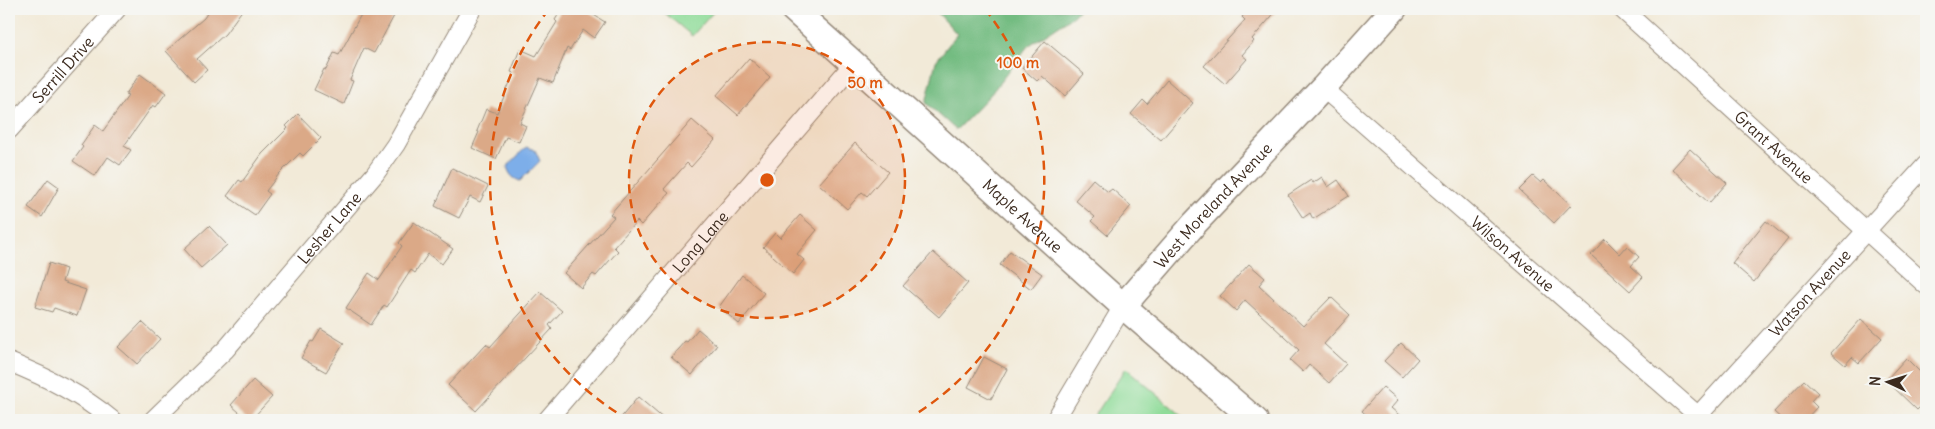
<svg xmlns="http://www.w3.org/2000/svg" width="1935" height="429" viewBox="0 0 1935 429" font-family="Delius,sans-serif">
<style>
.green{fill:#8fdc99;stroke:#65835c}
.forest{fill:#73bc81;stroke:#577350}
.water{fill:#7daee9;stroke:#5c6c84}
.building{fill:#dba987}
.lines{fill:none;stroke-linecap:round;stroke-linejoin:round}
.street-casing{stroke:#968a7b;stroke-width:20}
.secondary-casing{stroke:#968a7b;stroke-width:28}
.street{stroke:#fff;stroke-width:18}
.secondary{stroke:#fff;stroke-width:25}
.ring{fill:none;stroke:#df570d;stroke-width:2.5;stroke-dasharray:9 6}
.labels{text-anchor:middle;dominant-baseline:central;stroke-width:4;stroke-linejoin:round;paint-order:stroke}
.street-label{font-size:16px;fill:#3b2a1e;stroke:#f6f6f2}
.centre{fill:#df570d;stroke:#f6f6f2;stroke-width:2.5}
.ring-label{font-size:15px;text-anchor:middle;font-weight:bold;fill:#df570d;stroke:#f6f6f2;stroke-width:4;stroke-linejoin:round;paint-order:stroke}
</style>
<rect width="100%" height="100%" fill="#f6f6f2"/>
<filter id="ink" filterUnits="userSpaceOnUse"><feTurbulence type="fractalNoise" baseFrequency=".02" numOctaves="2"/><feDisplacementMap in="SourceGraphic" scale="10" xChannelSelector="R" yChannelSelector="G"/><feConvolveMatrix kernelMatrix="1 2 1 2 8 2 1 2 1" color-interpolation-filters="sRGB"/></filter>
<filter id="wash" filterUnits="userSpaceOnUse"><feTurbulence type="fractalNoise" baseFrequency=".0096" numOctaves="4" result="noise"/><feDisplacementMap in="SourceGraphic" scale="20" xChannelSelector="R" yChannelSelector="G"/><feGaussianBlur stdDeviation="1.12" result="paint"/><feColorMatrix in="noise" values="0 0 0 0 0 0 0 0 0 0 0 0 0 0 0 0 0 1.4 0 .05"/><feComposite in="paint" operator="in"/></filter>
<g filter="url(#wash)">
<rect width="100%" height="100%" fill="#f2ead8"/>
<g class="green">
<polygon points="660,9 716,9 692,36"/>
<polygon points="1126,368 1187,420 1092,420"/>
</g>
<polygon class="forest" points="931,9 1079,9 1073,16 1028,46 990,95 956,130 926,103 936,61 957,34 938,13"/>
<path class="water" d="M526 147 535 150 540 161 520 181C512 178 510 175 507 167Z"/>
<g id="blocks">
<g class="building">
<polygon points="210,9 243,9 225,34 197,59 207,70 194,82 166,51 204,18"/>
<polygon points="364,9 381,9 394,16 374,53 364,48 350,80 353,81 344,104 314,90 324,69 326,70 334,53 339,55"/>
<polygon points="562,9 584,9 605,22 594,38 583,30 570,50 567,48 553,83 540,78 520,123 526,126 519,142 506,137 496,159 472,148 479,132 477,131 486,109 497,113 514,73 511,72 520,49 536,56 557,22 555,20"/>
<polygon points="1249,9 1278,9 1252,39 1254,41 1242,55 1247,59 1225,84 1204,66 1245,20 1242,17"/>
<polygon points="1045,41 1084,74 1065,96 1042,76 1037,81 1022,68"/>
<polygon points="749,58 770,77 738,115 716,96"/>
<polygon points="140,74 166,93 156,107 153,105 124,146 131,150 120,165 108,157 95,176 73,161 83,147 81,145 95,125 103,131 128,96 125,95"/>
<polygon points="1167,80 1193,103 1161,140 1131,114 1143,100 1147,104"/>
<polygon points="298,114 321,138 303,156 300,153 279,174 266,191 270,194 255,215 227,196 239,180 242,182 262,154 288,128 286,126"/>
<polygon points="692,120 715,140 691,167 687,163 664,189 669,193 641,225 637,221 614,247 618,251 596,276 593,274 581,288 564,273 614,217 610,214"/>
<polygon points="855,143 888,172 867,196 862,192 847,209 819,184"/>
<polygon points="1690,149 1727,183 1709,203 1672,169"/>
<polygon points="452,168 488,186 480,202 470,197 459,218 435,206"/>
<polygon points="1533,176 1541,183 1544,180 1571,205 1554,223 1519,190"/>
<polygon points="1322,177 1328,187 1338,180 1349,196 1313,219 1310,213 1303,218 1288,195 1311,180 1313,183"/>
<polygon points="48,179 59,187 42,217 28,207"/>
<polygon points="1093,179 1108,192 1112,189 1131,206 1107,235 1091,221 1095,217 1075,200"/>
<polygon points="800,215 817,230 797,254 804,260 793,274 763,247 775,233 780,238"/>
<polygon points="1766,221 1788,239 1754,282 1732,263"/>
<polygon points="414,222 453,249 442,264 428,254 415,273 411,270 387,307 384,305 371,325 346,308 369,273 379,280 402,246 399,243"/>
<polygon points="209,226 227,245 201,268 184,249"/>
<polygon points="1605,239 1620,254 1627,246 1639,257 1631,266 1643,277 1630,291 1591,255"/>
<polygon points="1010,251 1042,274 1031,289 1000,265"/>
<polygon points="933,252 968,283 939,317 903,286"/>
<polygon points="49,263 66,269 62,282 86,290 77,316 54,308 52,312 35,307"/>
<polygon points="1249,264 1265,278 1259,285 1303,326 1331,297 1350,315 1324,344 1346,364 1329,383 1309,365 1303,372 1290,360 1299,350 1245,300 1236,311 1220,296"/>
<polygon points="742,275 764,293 739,324 719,307"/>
<polygon points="540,292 562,311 549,325 552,329 476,411 448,385 486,344 490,347"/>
<polygon points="1861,319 1882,338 1859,363 1852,357 1845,365 1831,353"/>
<polygon points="142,322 160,339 137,364 118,347"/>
<polygon points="321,329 344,343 326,372 301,358 311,341 313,342"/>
<polygon points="698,329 717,345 692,375 671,357 685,341 687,342"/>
<polygon points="1401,343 1418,359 1402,377 1384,361"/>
<polygon points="984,357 1007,369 991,399 968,387"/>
<polygon points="1906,358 1926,378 1926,401 1917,410 1886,380"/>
<polygon points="253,380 272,397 251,420 248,420 231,405"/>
<polygon points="1804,380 1818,393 1811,401 1817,407 1805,420 1783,420 1774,412"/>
<polygon points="1383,387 1398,400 1391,408 1405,420 1372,420 1362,411"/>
<polygon points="638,397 665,420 619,420"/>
</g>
</g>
</g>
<g filter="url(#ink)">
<use href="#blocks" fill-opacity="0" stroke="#968a7b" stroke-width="1"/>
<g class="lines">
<defs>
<g id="street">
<path id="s1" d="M1622 9 1926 285"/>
<path id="s2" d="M1323 88 1703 420"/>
<path id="s3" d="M9 130 117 9"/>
<path d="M9 362C46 377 81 394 112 420"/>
<path id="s4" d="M153 420 226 349 375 174 396 144 472 9"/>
<path id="s5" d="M547 420 854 63"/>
<polyline points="1055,420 1123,306"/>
<path id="s6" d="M1694 420 1926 165"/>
</g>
<g id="secondary">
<path id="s7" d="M793 9 1123 306 1255 420"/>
<path id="s8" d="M1123 306 1195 223 1323 88 1394 9"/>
</g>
</defs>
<use href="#street" class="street-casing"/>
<use href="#secondary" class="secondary-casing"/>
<use href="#street" class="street"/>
<use href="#secondary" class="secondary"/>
</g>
</g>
<circle cx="767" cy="180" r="138" fill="#df570d" fill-opacity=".12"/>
<g class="ring">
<circle cx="767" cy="180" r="138"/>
<path d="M629 420A277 277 0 0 1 549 9M985 9A277 277 0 0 1 906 420"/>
</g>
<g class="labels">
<g class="street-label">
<text stroke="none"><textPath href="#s3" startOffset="81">Serrill Drive</textPath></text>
<text stroke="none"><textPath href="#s1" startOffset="205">Grant Avenue</textPath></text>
<text stroke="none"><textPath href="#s8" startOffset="135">West Moreland Avenue</textPath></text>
<text stroke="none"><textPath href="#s7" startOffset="309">Maple Avenue</textPath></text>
<text stroke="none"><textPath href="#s4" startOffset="261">Lesher Lane</textPath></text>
<text stroke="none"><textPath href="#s5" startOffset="235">Long Lane</textPath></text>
<text stroke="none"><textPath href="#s2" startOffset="252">Wilson Avenue</textPath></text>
<text stroke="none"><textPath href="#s6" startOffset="172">Watson Avenue</textPath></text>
</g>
</g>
<circle cx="767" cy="180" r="8" class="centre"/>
<g class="ring-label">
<text x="1018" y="68">100 m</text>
<text x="865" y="88">50 m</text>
</g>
<rect width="1935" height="429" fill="none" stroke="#f6f6f2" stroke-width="30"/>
<g transform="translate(1888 382) rotate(274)" stroke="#f6f6f2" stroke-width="4" paint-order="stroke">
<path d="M0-4L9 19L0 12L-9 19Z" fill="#3b2a1e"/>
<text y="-8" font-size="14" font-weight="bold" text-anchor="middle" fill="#3b2a1e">N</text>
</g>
</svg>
